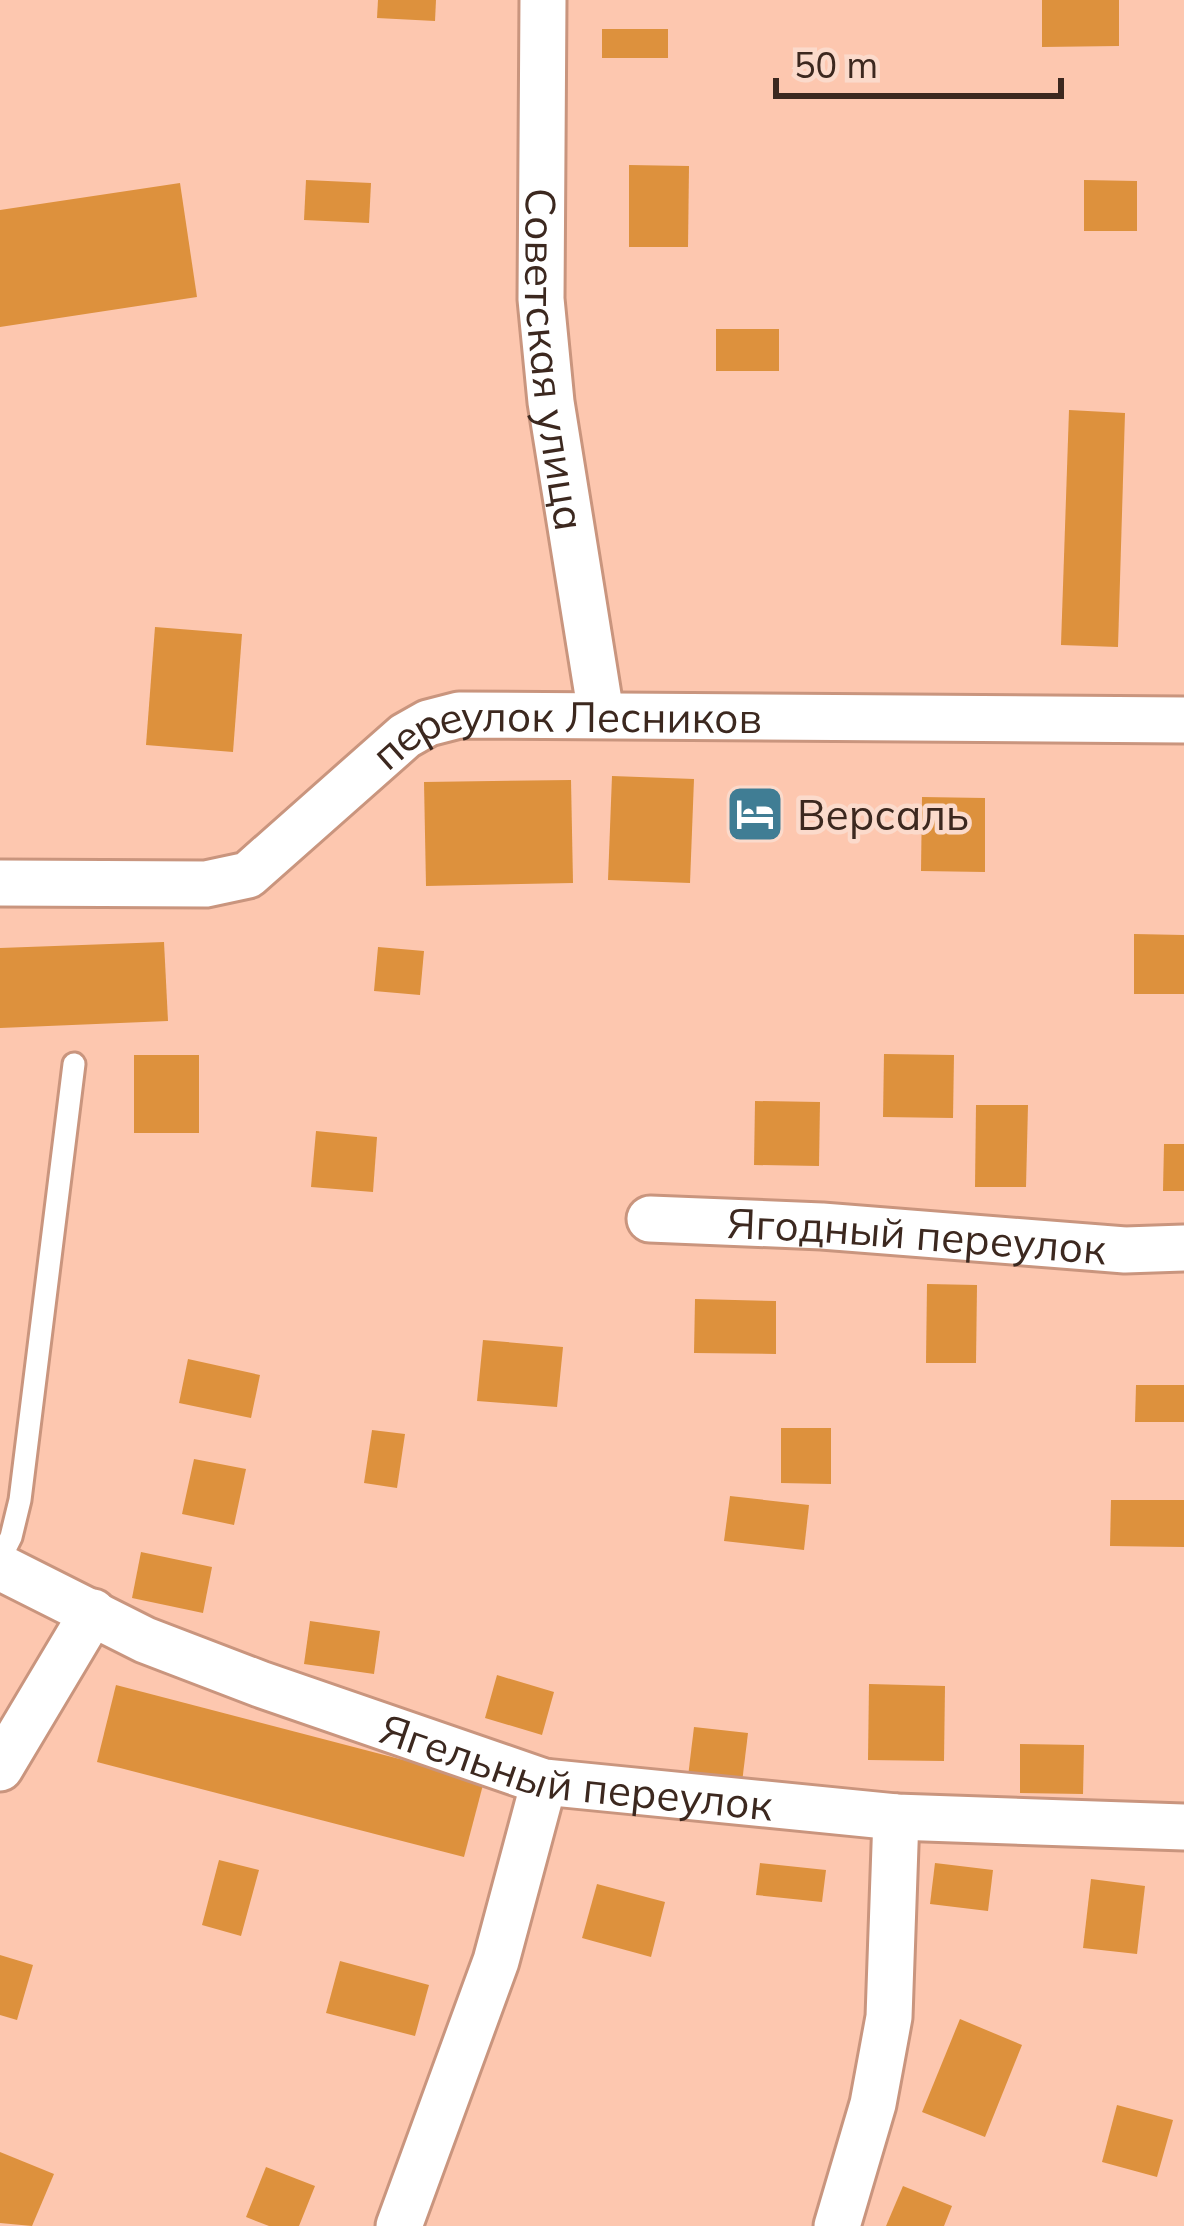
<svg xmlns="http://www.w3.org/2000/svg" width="1184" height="2226" viewBox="0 0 1184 2226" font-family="Mulish,sans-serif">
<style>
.building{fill:#dd913d}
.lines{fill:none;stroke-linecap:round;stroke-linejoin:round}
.lane-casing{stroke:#c9957e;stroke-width:27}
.street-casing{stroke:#c9957e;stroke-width:51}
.lane{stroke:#fff;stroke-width:21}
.street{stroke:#fff;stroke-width:45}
.labels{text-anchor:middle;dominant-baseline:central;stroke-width:9;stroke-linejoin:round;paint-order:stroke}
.street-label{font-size:42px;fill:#3c281f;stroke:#fbdacb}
.poi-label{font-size:42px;fill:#3c281f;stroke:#fbdacb;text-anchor:start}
</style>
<rect width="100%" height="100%" fill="#fdc7af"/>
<g class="building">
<polygon points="378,0 436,0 435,21 377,18"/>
<polygon points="1042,0 1119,0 1119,46 1042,47"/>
<rect x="602" y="29" width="66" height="29"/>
<polygon points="629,165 689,166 688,247 629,247"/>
<polygon points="306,180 371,183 369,223 304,220"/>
<polygon points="1084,180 1137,181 1137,231 1084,231"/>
<polygon points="180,183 197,297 0,327 0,210"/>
<rect x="716" y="329" width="63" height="42"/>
<polygon points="1069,410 1125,413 1118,647 1061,645"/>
<polygon points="155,627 242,634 233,752 146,745"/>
<polygon points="612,776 694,779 690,883 608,880"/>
<polygon points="571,780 573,883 426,886 424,782"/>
<polygon points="922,797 985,798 985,872 921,871"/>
<polygon points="1134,934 1184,935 1184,994 1134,994"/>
<polygon points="164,942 168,1021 0,1028 0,948"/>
<polygon points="378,947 424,951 420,995 374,991"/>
<polygon points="884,1054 954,1055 953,1118 883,1117"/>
<rect x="134" y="1055" width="65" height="78"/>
<polygon points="755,1101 820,1102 819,1166 754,1165"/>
<polygon points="976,1105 1028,1105 1026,1187 975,1187"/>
<polygon points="316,1131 377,1137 373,1192 311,1187"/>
<polygon points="1164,1144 1184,1144 1184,1191 1163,1191"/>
<polygon points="927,1284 977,1285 976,1363 926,1363"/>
<polygon points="695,1299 776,1301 776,1354 694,1353"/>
<polygon points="483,1340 563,1347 557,1407 477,1401"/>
<polygon points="188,1359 260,1375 251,1418 179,1403"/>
<polygon points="1136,1385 1184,1385 1184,1422 1135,1422"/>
<polygon points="781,1428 831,1428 831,1484 781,1483"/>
<polygon points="372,1430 405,1434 397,1488 364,1483"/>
<polygon points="194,1459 246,1469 234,1525 182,1514"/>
<polygon points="730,1496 809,1505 804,1550 724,1541"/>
<polygon points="1111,1500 1184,1500 1184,1547 1110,1546"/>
<polygon points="141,1552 212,1567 203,1613 132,1598"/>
<polygon points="310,1621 380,1631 374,1674 304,1664"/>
<polygon points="497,1675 554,1692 542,1735 485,1718"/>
<polygon points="869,1684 945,1686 944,1761 868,1760"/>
<polygon points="116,1685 484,1781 464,1857 97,1762"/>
<polygon points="694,1727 748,1733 741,1791 687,1785"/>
<polygon points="1020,1744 1084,1745 1083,1794 1020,1793"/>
<polygon points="219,1860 259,1870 241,1936 202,1925"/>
<polygon points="760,1863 826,1870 822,1902 756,1895"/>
<polygon points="935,1863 993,1870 988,1911 930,1904"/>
<polygon points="1091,1879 1145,1886 1137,1954 1083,1948"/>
<polygon points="597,1884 665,1902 651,1957 582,1938"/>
<polygon points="0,1955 33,1965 17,2020 0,2015"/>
<polygon points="340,1961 429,1985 415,2036 326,2013"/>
<polygon points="960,2019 1022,2045 985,2137 922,2112"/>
<polygon points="1117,2105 1173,2120 1157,2177 1102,2162"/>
<polygon points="0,2152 54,2174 32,2226 0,2223"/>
<polygon points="266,2167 315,2186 299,2226 269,2226 246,2217"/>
<polygon points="903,2186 952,2206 944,2226 886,2226"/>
</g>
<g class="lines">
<defs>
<polyline id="lane" points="0,1559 11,1537 20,1500 74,1064"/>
<g id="street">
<path id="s1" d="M543 0 541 299 551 402 601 714"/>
<path id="s2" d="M0 883 206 884 248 875 405 736 428 723 459 715 1184 720"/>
<path id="s3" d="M650 1219 822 1226 1125 1250 1184 1248"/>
<path id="s4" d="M0 1567 145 1640 260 1684 544 1782 896 1817 1184 1827"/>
<polyline points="0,1768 93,1612"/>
<polyline points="399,2226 496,1961 544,1782"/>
<polyline points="837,2226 873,2104 889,2017 896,1817"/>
</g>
</defs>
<use href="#lane" class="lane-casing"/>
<use href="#street" class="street-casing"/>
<use href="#lane" class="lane"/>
<use href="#street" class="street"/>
</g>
<defs>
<symbol id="hotel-square" viewBox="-11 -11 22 22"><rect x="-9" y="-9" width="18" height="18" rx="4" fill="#407d94" stroke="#fbdacb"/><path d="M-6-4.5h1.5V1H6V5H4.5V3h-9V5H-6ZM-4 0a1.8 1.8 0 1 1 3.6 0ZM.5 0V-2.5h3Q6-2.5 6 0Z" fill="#fff"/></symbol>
</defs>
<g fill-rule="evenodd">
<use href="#hotel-square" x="722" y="781" width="66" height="66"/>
</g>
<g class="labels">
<g class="street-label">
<text stroke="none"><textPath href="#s1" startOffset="360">Советская улица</textPath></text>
<text stroke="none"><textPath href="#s2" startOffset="621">переулок Лесников</textPath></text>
<text stroke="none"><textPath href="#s3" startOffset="267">Ягодный переулок</textPath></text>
<text stroke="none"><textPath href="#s4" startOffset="615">Ягельный переулок</textPath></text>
</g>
<g class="poi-label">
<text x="797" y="814">Версаль</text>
</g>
</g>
<path d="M776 78v18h285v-18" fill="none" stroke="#3c281f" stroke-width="6"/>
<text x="794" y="78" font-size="36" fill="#3c281f" stroke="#fbdacb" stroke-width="9" paint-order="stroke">50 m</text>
</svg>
